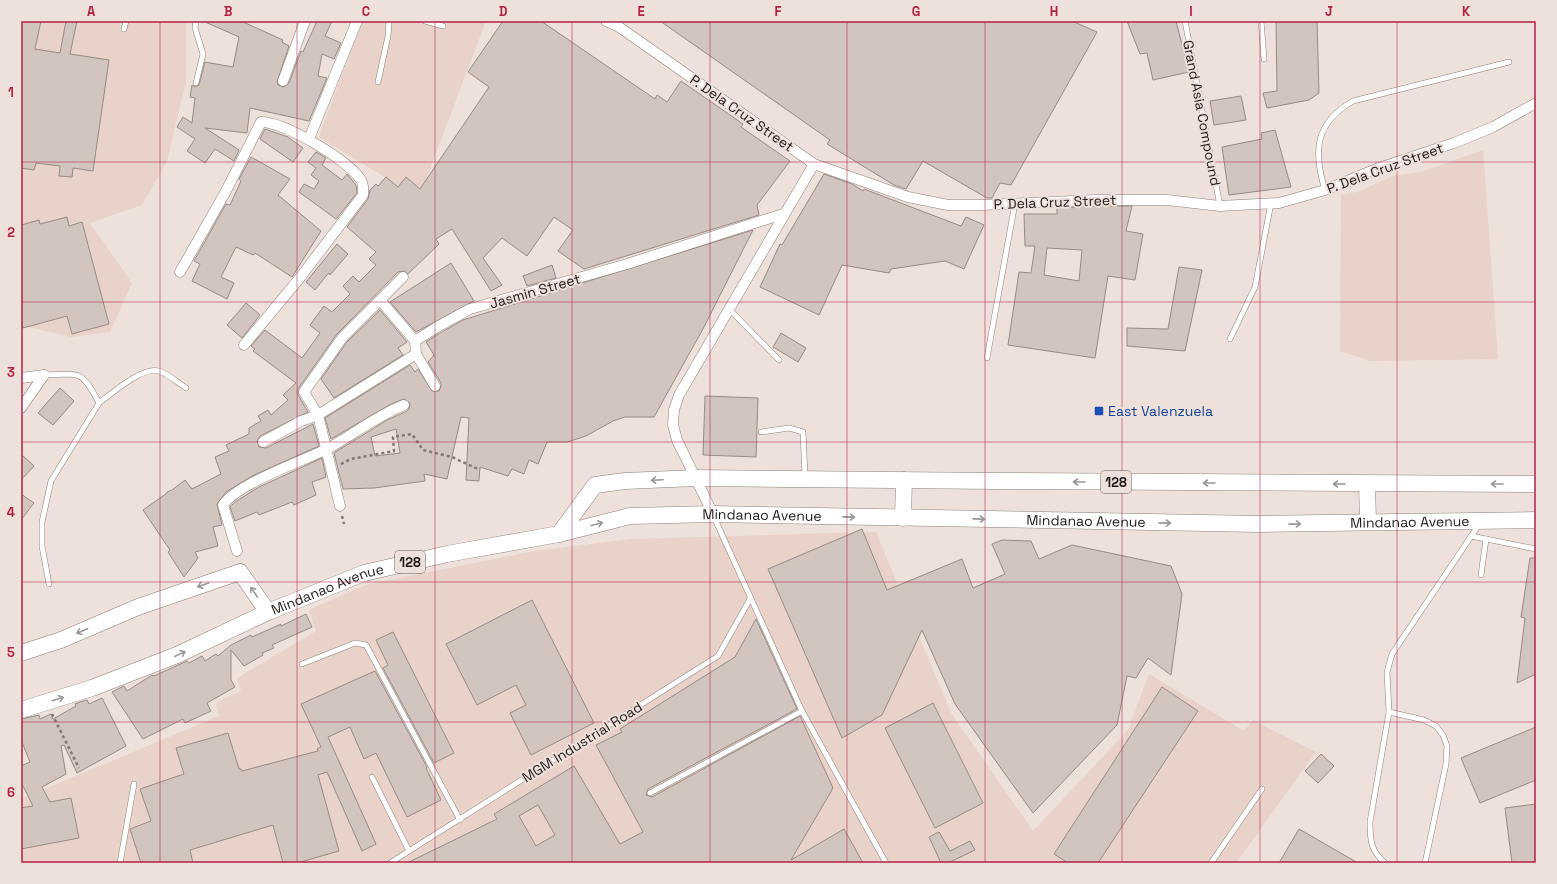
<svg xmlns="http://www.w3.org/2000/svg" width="1557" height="884" viewBox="0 0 1557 884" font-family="'Space Grotesk',sans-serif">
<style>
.built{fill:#e8d2c9}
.building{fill:#d2c4bf;stroke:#978b85;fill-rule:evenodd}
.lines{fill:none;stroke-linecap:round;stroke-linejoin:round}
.lane-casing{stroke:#8d817c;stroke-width:6}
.street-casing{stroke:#8d817c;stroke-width:11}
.primary-casing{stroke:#8d817c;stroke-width:17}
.path{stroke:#817874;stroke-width:2.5;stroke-dasharray:3 3;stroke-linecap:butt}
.lane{stroke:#fff;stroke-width:5}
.street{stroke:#fff;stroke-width:10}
.primary{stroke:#fff;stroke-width:16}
.oneway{stroke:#9a9897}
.grid{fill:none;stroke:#b32147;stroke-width:1;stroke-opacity:0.55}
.transit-dot{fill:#1a4fb4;stroke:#eee0da;stroke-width:1.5}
.labels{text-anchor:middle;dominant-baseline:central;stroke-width:4;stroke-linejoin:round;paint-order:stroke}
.shield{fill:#eee0da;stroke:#5c5552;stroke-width:1}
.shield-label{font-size:13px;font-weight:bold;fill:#1e1917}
.street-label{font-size:14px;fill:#1e1917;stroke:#eee0da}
.transit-label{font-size:14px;fill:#164399;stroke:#eee0da;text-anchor:start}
.neatline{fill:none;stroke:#b32147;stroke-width:1.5}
.grid-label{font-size:13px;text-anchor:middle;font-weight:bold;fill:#b32147}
</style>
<rect width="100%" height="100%" fill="#eee0da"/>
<g class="built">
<polygon points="21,21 186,21 186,81 167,161 142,205 90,223 132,283 110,332 71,337 21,325"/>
<polygon points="362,21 486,21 419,198 319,137"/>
<polygon points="1483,150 1498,359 1370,361 1340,351 1341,195 1361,191 1392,176 1421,172"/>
<polygon points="876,532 951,713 1033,831 1128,730 1149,674 1244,731 1253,720 1316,752 1236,863 21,863 21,799 219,716 216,703 241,691 237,678 316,631 309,610 368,584 535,551 631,539"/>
</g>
<g class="building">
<polygon points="21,21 41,21 35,49 60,53 66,21 77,21 70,54 109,60 93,171 73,168 72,177 59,176 60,166 36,163 34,170 21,168"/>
<polygon points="203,21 241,21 283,40 282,42 289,46 277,82 278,85 284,87 289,83 301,51 303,52 317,21 332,21 325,36 341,43 334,59 322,54 318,76 327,78 309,121 250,108 247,133 205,128 239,150 234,161 215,149 205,163 187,151 195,139 177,127 183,117 192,123 195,98 190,97 192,85 195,87 199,85 205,62 233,67 239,37"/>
<polygon points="503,21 541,21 655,99 657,95 667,102 681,81 743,124 741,127 790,161 757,205 759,215 584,269 558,251 573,230 554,217 527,256 502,238 483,258 502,285 491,291 452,229 436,239 439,244 408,274 404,271 398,272 337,334 298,389 298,395 308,412 260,436 257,441 259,447 266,448 313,424 319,446 252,476 226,492 217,504 222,525 213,527 218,546 195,552 198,558 184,577 168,552 170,550 143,510 167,493 167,492 172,490 185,480 192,489 221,474 215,457 229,451 226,445 249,434 249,428 261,421 258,416 268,410 271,415 288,400 283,395 296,383 253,351 255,349 251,346 265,330 302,358 320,333 310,325 324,306 332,312 350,294 343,286 353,276 359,282 376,265 369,259 376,252 347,227 368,199 370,190 376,184 378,186 386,177 398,187 406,177 420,189 489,87 468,72"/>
<polygon points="660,21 1072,21 1097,32 1011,185 1000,183 992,198 987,198 923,161 906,189 894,185 827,144 830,140"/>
<polygon points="1127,21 1176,21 1189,72 1153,80 1147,53 1140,54"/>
<polygon points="1276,21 1317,21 1319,93 1309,100 1267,108 1263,93 1277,91"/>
<polygon points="1241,96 1246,120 1214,125 1210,101"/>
<polygon points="265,129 288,137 303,148 293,162 260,139"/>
<polygon points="1275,130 1291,187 1229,195 1222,147 1262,139 1261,133"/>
<polygon points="316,152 326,158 322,165 342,180 347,174 356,185 357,193 336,219 299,192 304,184 314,189 319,181 311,175 316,168 308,162"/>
<polygon points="251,157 290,179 278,195 321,231 292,277 255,253 253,255 236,247 221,277 234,283 227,299 192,281 200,264 194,261 226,204 230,205 241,181 239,179"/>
<polygon points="824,174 852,184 863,191 864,189 961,226 966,217 984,225 964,269 945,261 891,269 889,273 842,265 819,315 760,287 780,244 782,245"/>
<path d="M1096 206H1132L1126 231 1143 234 1135 280 1108 276 1095 358 1008 345 1019 272 1031 273 1035 246H1025L1024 214H1057V208ZM1047 248 1082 250 1079 281 1044 275Z"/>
<polygon points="67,217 69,226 82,222 109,324 72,334 67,316 23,328 21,318 21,225 39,220 40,224"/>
<path d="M753 230 704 327 654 417H625L613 421 586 436 567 442H547L538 464 529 460 524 474 512 469 508 476 480 467 479 481 466 480 469 418 461 417 447 479 424 474 425 481 374 488 343 489 334 453 387 420 407 411 409 409 410 403 404 399 391 404 331 439 325 418 410 365 415 372 418 369 432 391H439L441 386V383L428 362 434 355 426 342 440 333 463 320ZM396 429 400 453 375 456 371 437Z"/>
<polygon points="337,244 348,254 330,275 329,273 326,276 315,290 306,282"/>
<polygon points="451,263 474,301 416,332 390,302"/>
<polygon points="552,265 556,278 527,286 523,276"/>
<polygon points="1179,267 1202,270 1185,351 1127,346 1127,328 1168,329"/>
<polygon points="246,303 260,315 242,338 227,325"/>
<polygon points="380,310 407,342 398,348 403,355 334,398 321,379 347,342"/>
<polygon points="781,333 806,348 798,362 773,347"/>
<polygon points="60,388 74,401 53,425 38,413"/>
<polygon points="705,396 758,398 756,457 703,455"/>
<polygon points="21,454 34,466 21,480"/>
<polygon points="322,458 326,477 312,482 316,495 294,505 292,502 259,515 257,512 235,521 230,507 235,502 259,487"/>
<polygon points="21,494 34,503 21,520"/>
<polygon points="862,529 887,590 962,559 973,588 1005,574 992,544 1002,540 1031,541 1039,559 1072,545 1171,566 1182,594 1171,675 1148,658 1136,678 1127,676 1117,725 1033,813 955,704 922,630 882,715 842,738 768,569"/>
<polygon points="1530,558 1536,558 1536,674 1517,683 1525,618 1521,617"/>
<polygon points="532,600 594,723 531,755 510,713 526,705 516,685 477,705 446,644"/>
<polygon points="306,614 312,627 272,645 274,648 262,653 263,655 244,666 231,650 231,680 235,687 207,703 211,711 185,723 183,719 143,739 112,692 124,686 127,691 152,675 154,676 187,661 189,663 202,656 205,661 216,654 218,656 231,645 251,635 252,637 281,624 281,626"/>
<path d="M756 619 797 709 648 789 646 795 652 797 800 716 833 788 791 860 844 829 863 863H407L497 819 494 814 574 766 620 844 643 832 596 745 622 732 620 729 735 657ZM538 805 555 835 536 846 519 816Z"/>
<polygon points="393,632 454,753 434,763 383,668 388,665 376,640"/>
<polygon points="375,671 427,767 426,768 441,800 407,817 376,753 364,759 350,727 328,737 376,844 362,851 327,772 318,775 339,851 297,863 283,863 273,825 190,850 193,863 141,863 130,829 151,821 140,789 184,774 176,748 228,733 239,769 241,769 242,771 318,751 317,749 321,747 301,704"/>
<polygon points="1162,687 1198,711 1098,863 1068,863 1054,854"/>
<polygon points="102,698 126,746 77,773 64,745 61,746 66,774 42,787 50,802 71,798 79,838 21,849 21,808 33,806 23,786 21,786 21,766 30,762 21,740 21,719 39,715 40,719 51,714 53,719 76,706 75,704 80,702 87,700 89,704"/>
<polygon points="933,703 983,803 935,828 885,728"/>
<polygon points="1536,727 1536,780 1480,803 1461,758"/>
<polygon points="1321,754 1334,766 1318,783 1305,771"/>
<polygon points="1536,804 1536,863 1512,863 1505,808"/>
<polygon points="1299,829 1358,863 1279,863"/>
<polygon points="939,832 950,851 970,841 975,850 948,863 941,863 929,837"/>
</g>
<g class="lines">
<defs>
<g id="lane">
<polyline points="425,21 443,26"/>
<polyline points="1185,21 1220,206"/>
<polyline points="1261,21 1264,59"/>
<polyline points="124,29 126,21"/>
<polyline points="378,82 388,36 389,21"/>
<polyline points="196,83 203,54 195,28 196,21"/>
<path d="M1325 190C1313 151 1315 123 1353 101L1509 62"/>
<polyline points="729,309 779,360"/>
<polyline points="1230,339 1255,287 1271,203"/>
<polyline points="987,358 1015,203"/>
<path d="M44 375C81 374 81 369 99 403L51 481 42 522V546L49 584"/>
<path d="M99 403C112 393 143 366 159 371 168 374 177 382 186 388"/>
<polyline points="761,432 789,428 803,432 805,476"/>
<polyline points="714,517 802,711 886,863"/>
<polyline points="1471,536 1536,549"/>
<polyline points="1481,575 1486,539"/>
<polyline points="302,664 355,643 366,645 460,820"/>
<polyline points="1389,712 1424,720 1436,726 1443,735 1447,746 1446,764 1425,863"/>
<polyline points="372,777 409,851"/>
<polyline points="650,793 802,711"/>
<polyline points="120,863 134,784"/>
<polyline points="390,863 718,656 750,599"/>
<polyline points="1211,863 1262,789"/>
<path d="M1385 863C1371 851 1370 841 1370 822L1389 712 1387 672 1392 654 1480 523"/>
</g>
<g id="street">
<polyline points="606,21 619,27 672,64 814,164 908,197 948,205 981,205 1096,200 1167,200 1220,206 1279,203 1325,190 1376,169 1454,143 1493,127 1536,103"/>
<polyline points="283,81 305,21"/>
<polyline points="309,139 357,21"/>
<path d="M180 272 226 191 261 122C285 122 348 160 361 180 364 184 363 190 363 195L299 279 244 345"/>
<polyline points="381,301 415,341"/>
<polyline points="415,341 437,327 470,309 627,264 783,214"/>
<polyline points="416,354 435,386"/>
<polyline points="21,378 44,375"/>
<polyline points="21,408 44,375"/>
<polyline points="263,442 301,421 318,415 416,354 415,341"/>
<polyline points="340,506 318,415 304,392 342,338 403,277"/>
<polyline points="713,514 677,440 673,425 674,410 679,395 814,164"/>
<path d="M237 551 223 505C237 484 302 461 327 449 353 435 376 416 404 405"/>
</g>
<g id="primary">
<polyline points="1367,484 1368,522"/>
<polyline points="903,518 904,480"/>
<polyline points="559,534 595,485 625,481 696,478 996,481 1536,484"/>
<polyline points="21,653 61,640 138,607 240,572 268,612"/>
<path id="s1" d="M21 710 92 688 177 655 268 612 364 573 447 554 559 534 630 516 713 514 1258 524 1536 520"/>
</g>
</defs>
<use href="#lane" class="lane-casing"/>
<use href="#street" class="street-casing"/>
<use href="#primary" class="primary-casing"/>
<g class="path">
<polyline points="341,464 351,459 394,451 393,437 412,434 423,450 452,457 480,470"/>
<polyline points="342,516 344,524"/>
<polyline points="52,714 79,768"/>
</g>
<use href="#lane" class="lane"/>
<use href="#street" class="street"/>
<use href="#primary" class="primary"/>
</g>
<defs><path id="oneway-shaft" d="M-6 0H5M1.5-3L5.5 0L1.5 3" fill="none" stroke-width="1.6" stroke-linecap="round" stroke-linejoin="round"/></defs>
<g class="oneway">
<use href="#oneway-shaft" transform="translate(657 480) rotate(177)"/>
<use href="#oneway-shaft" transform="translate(1079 482) rotate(-180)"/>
<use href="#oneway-shaft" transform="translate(1209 483) rotate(-180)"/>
<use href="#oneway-shaft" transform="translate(1339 484) rotate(-180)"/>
<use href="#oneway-shaft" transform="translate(1497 484) rotate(180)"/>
<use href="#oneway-shaft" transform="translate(849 517) rotate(1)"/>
<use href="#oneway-shaft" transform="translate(979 519) rotate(1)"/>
<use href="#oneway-shaft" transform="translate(1165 523) rotate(1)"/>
<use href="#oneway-shaft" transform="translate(597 524) rotate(-14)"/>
<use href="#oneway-shaft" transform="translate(1295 524) rotate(-1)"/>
<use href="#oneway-shaft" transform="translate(203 585) rotate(161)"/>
<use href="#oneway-shaft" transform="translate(254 592) rotate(-124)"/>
<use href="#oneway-shaft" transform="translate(82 631) rotate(157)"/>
<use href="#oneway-shaft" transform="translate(180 654) rotate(-25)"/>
<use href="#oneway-shaft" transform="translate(58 699) rotate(-17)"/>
</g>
<path class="grid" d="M160 21V863M297 21V863M435 21V863M572 21V863M710 21V863M847 21V863M985 21V863M1122 21V863M1260 21V863M1397 21V863M21 162H1536M21 302H1536M21 442H1536M21 582H1536M21 722H1536"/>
<rect class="transit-dot" x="1094" y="406" width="10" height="10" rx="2"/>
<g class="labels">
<g class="shield">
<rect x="1101" y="471" width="30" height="22" rx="3"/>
<rect x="395" y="551" width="30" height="22" rx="3"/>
</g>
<g class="shield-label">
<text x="1116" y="482">128</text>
<text x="410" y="562">128</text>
</g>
<g class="street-label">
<text transform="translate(742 113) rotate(35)">P. Dela Cruz Street</text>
<text transform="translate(1202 113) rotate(79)">Grand Asia Compound</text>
<text transform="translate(1385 168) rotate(-20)">P. Dela Cruz Street</text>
<text transform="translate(1055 202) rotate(-2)">P. Dela Cruz Street</text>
<text transform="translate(535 291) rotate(-16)">Jasmin Street</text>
<text stroke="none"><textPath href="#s1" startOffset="774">Mindanao Avenue</textPath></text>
<text stroke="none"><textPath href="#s1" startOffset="1098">Mindanao Avenue</textPath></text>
<text stroke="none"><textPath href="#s1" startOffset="1422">Mindanao Avenue</textPath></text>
<text stroke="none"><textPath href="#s1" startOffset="330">Mindanao Avenue</textPath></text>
<text transform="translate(582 742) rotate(-32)">MGM Industrial Road</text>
</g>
<g class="transit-label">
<text x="1108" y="411">East Valenzuela</text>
</g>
</g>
<rect width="1557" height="884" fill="none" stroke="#eee0da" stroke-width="44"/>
<rect x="22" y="22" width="1513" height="840" class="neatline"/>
<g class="grid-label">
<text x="91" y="16">A</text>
<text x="228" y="16">B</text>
<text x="366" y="16">C</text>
<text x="503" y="16">D</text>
<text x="641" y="16">E</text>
<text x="778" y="16">F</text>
<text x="916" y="16">G</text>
<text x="1054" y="16">H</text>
<text x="1191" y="16">I</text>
<text x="1329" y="16">J</text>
<text x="1466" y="16">K</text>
<text x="11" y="97">1</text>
<text x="11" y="237">2</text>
<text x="11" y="377">3</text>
<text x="11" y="517">4</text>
<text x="11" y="657">5</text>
<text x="11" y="797">6</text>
</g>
</svg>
